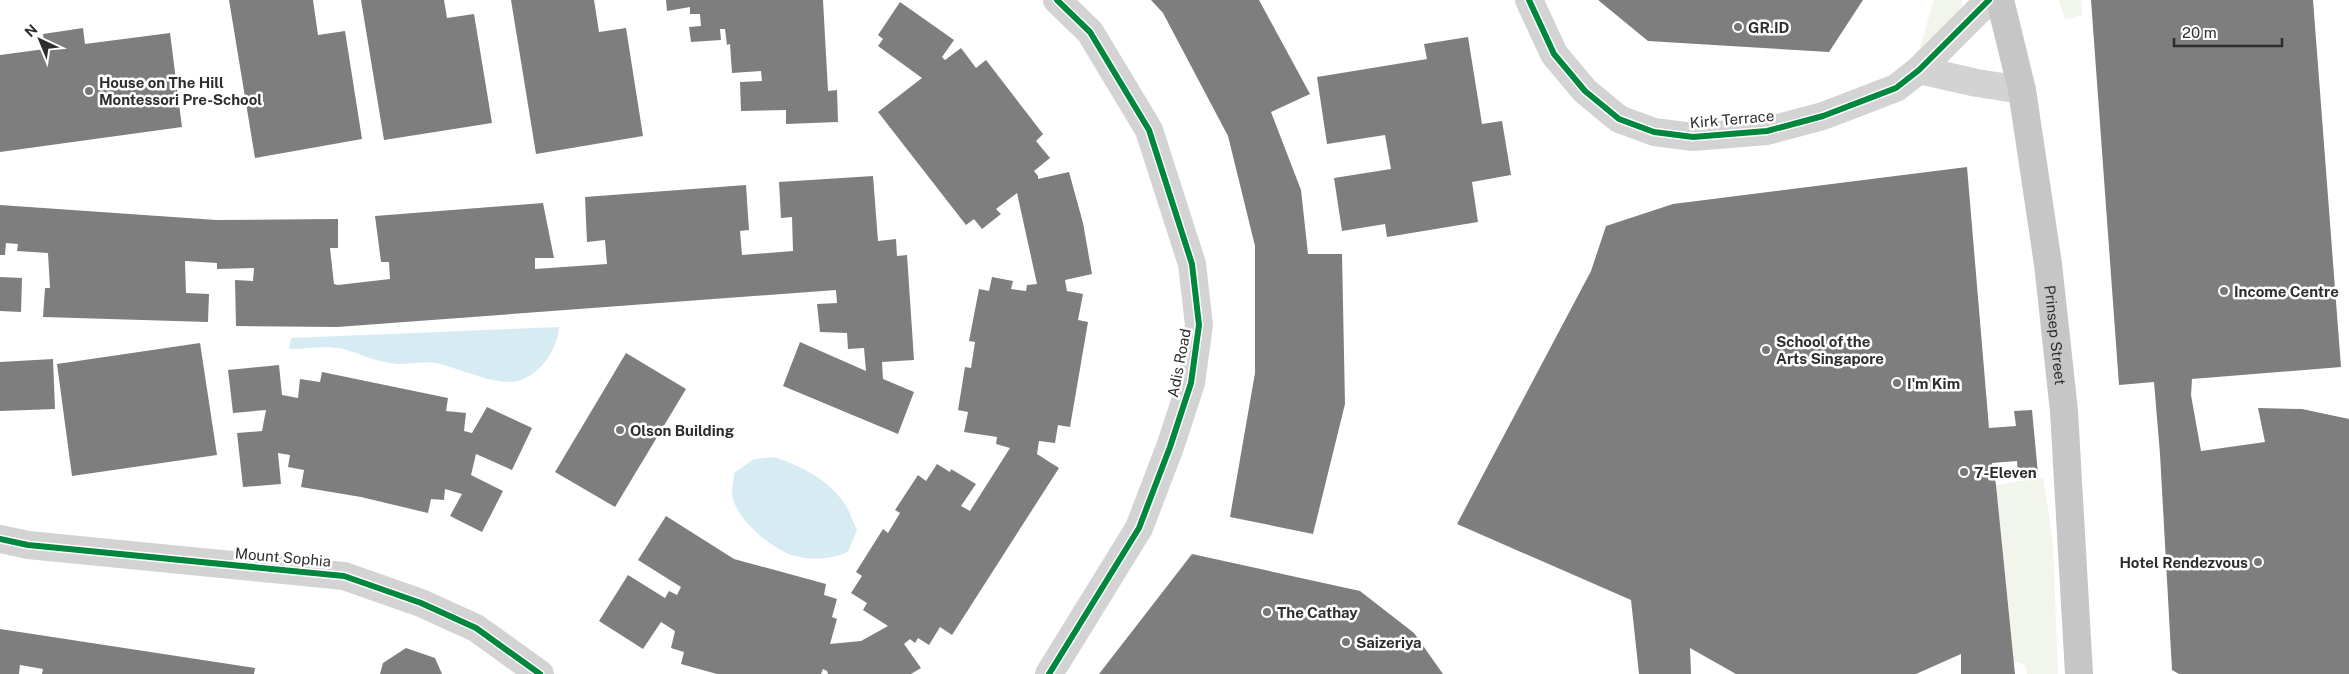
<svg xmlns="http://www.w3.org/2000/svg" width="2349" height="674" viewBox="0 0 2349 674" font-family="'Public Sans',sans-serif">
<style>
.green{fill:#f1f5eb}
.water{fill:#d7ebf2}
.building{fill:#7e7e7e}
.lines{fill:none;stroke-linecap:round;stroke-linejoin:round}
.minor{stroke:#d3d3d3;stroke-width:28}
.major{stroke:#c6c6c6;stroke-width:28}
.cycleway-casing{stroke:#fff;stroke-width:9}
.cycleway{stroke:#00873e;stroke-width:6}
.poi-dot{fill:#777;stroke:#fff;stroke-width:2}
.labels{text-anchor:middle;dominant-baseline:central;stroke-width:5;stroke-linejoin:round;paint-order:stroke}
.poi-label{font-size:15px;font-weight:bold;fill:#2e2e2e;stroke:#fff;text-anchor:start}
.street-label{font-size:15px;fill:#2e2e2e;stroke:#fff}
</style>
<rect width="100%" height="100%" fill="#fff"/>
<g class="green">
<polygon points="1934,0 1962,0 1960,17 1921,60 1920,47"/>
<polygon points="2059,0 2081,0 2082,15 2065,19"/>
<polygon points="2043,477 2053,542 2058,674 2027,674 2026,667 2019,662 2014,663 1996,485"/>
</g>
<g class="water">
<path d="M559 327C558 349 540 375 518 381 496 386 458 368 436 363 423 361 411 364 398 364 378 363 361 354 343 349 327 345 306 349 289 349L291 338Z"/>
<path d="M774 457C801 466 828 479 845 504 850 512 853 522 857 530L848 552C830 559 815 561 795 556 773 551 733 517 732 493 732 486 734 479 734 473L754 459Z"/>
</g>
<g class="building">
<polygon points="229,0 313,0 318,35 345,31 362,139 255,158"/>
<polygon points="361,0 444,0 447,18 474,14 492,123 384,140"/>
<polygon points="511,0 594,0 599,32 626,28 643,136 536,154"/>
<polygon points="666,0 823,0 828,91 837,90 838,122 786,124 786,110 741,111 740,82 762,81 761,71 732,73 730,44 727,45 725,29 720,29 721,40 691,42 689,27 701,26 700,14 690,14 690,7 667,11"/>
<polygon points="1151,0 1259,0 1310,94 1271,112 1301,190 1308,254 1342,254 1345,404 1313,534 1230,517 1255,373 1255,246 1228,136 1163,13"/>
<polygon points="1598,0 1863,0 1829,52 1648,41"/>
<polygon points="2091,0 2313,0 2341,367 2192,379 2191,395 2201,451 2265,442 2258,408 2302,409 2349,419 2349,674 2179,674 2172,670 2160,454 2154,382 2119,385"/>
<polygon points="900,2 954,40 942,57 945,60 961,48 976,68 986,60 1043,134 1036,141 1050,158 1034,171 1038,176 1038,179 1069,172 1083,223 1092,274 1065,280 1067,291 1083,294 1078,320 1088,322 1070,427 1058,425 1055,443 1039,441 1037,454 1059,468 952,635 940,627 929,645 918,638 915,643 910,639 904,644 921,668 911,674 828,674 827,671 823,669 821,674 717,674 681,664 684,652 671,648 675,631 661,622 643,649 599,621 628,575 665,598 669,591 677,595 681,587 638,560 666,516 734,559 826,584 824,595 837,599 832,617 837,619 830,644 861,641 888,626 863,610 867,603 851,593 862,576 856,572 883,529 888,533 900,513 895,510 918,475 926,481 937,464 950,472 951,469 976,484 961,506 970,511 1010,448 996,444 997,437 964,432 968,412 958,410 965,367 971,368 975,342 969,341 979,289 989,291 992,277 1013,281 1011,289 1026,291 1027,285 1037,284 1017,193 996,209 1001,214 982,229 974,219 966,225 878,112 922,78 878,46 883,39 878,35"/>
<polygon points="83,28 85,44 170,33 182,127 0,152 0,55 45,49 43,34"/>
<polygon points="1468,37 1482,124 1502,121 1511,175 1472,182 1478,222 1387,237 1385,224 1342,231 1334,178 1391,169 1385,135 1327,144 1317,77 1427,59 1424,44"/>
<polygon points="1967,167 1989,428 2016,426 2014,411 2032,410 2038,474 2018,476 2017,461 1992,463 1996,485 2015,674 1961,674 1961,654 1916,674 1736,674 1690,648 1691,674 1639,674 1631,600 1457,524 1591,271 1606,226 1673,204"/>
<polygon points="873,176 878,241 896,239 897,256 907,255 914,360 882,362 883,379 914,392 898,434 783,386 800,342 866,371 864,348 848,349 847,333 820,332 817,304 837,303 836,290 337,327 236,326 235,280 253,281 254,268 217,269 217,263 185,261 186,293 209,294 208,322 43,317 45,288 50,288 48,253 17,251 18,244 6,243 5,255 0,255 0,205 216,220 338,219 338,248 330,248 334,284 338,285 390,279 389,262 381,262 375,216 543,203 554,258 535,258 535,269 607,264 605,240 587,242 585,197 746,185 749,230 740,231 742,255 793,251 792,217 781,218 779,182"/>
<polygon points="0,277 22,278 21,312 0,311"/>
<polygon points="200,343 217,455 72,476 57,364"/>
<polygon points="626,353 686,389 615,507 555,472"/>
<polygon points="53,359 55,409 0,411 0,362"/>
<polygon points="279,365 282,395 298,398 300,379 320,382 322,372 448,398 446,411 466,413 464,431 472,433 487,407 532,428 512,470 476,454 471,475 503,491 482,532 450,516 462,494 445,489 444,500 431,499 428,513 361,497 301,487 304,470 288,467 290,455 278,453 281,484 243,487 237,433 262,431 266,410 233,413 228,370"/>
<polygon points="1192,554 1360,591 1414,633 1443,674 1099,674"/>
<polygon points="0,629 255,668 254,674 42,674 43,669 20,665 19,674 0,674"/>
<polygon points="406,648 435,658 442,674 380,674 383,663"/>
</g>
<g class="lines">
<g class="minor">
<polyline points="1529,0 1554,54 1585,91 1619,119 1654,132 1693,137 1767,131 1823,116 1896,88 1919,70 1989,0"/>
<polyline points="1919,70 1977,83 2022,90"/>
<polyline points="0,539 28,545 344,576 421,603 476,628 540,674"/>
<polyline points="1049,674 1139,528 1170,447 1191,383 1199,325 1192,264 1149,130 1090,32 1057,0"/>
</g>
<path class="major" id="s1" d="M2000 0 2022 90 2048 264 2064 411 2079 674"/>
<defs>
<g id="cycleway">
<polyline points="1529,0 1554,54 1585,91 1619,119 1654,132 1693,137 1767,131 1823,116 1896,88 1919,70 1989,0"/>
<polyline points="0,539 28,545 344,576 421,603 476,628 540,674"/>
<polyline points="1049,674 1139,528 1170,447 1191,383 1199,325 1192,264 1149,130 1090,32 1057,0"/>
</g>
</defs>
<use href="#cycleway" class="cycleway-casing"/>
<use href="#cycleway" class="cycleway"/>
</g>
<g class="poi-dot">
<circle cx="1738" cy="27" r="5"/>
<circle cx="89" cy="91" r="5"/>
<circle cx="2224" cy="291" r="5"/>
<circle cx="1766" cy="350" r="5"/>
<circle cx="1897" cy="383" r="5"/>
<circle cx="620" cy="430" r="5"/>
<circle cx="1964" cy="472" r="5"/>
<circle cx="2258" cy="562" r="5"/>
<circle cx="1267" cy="612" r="5"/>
<circle cx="1346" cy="642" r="5"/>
</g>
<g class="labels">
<g class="poi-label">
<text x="1748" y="27">GR.ID</text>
<text x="99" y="82">House on The Hill<tspan x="99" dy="17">Montessori Pre-School</tspan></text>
<text x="2234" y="291">Income Centre</text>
<text x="1776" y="341">School of the<tspan x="1776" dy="17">Arts Singapore</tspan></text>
<text x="1907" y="383">I'm Kim</text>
<text x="630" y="430">Olson Building</text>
<text x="1974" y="472">7-Eleven</text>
<text x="2248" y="562" text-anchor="end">Hotel Rendezvous</text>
<text x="1277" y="612">The Cathay</text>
<text x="1356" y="642">Saizeriya</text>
</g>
<g class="street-label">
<text transform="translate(1732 119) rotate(-5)">Kirk Terrace</text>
<text stroke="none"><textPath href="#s1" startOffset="340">Prinsep Street</textPath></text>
<text transform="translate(1179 363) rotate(-79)">Adis Road</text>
<text transform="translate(283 557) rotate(5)">Mount Sophia</text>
</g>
</g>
<g transform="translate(40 40) rotate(316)" stroke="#ffffff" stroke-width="4" paint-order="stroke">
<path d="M0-4L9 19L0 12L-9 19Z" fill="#2e2e2e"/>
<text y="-8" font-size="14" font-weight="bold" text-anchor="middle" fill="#2e2e2e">N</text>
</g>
<path d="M2174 38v8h108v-8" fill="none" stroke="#2e2e2e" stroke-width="2.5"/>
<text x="2182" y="38" font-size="15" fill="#2e2e2e" stroke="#ffffff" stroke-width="4" paint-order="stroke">20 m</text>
</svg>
